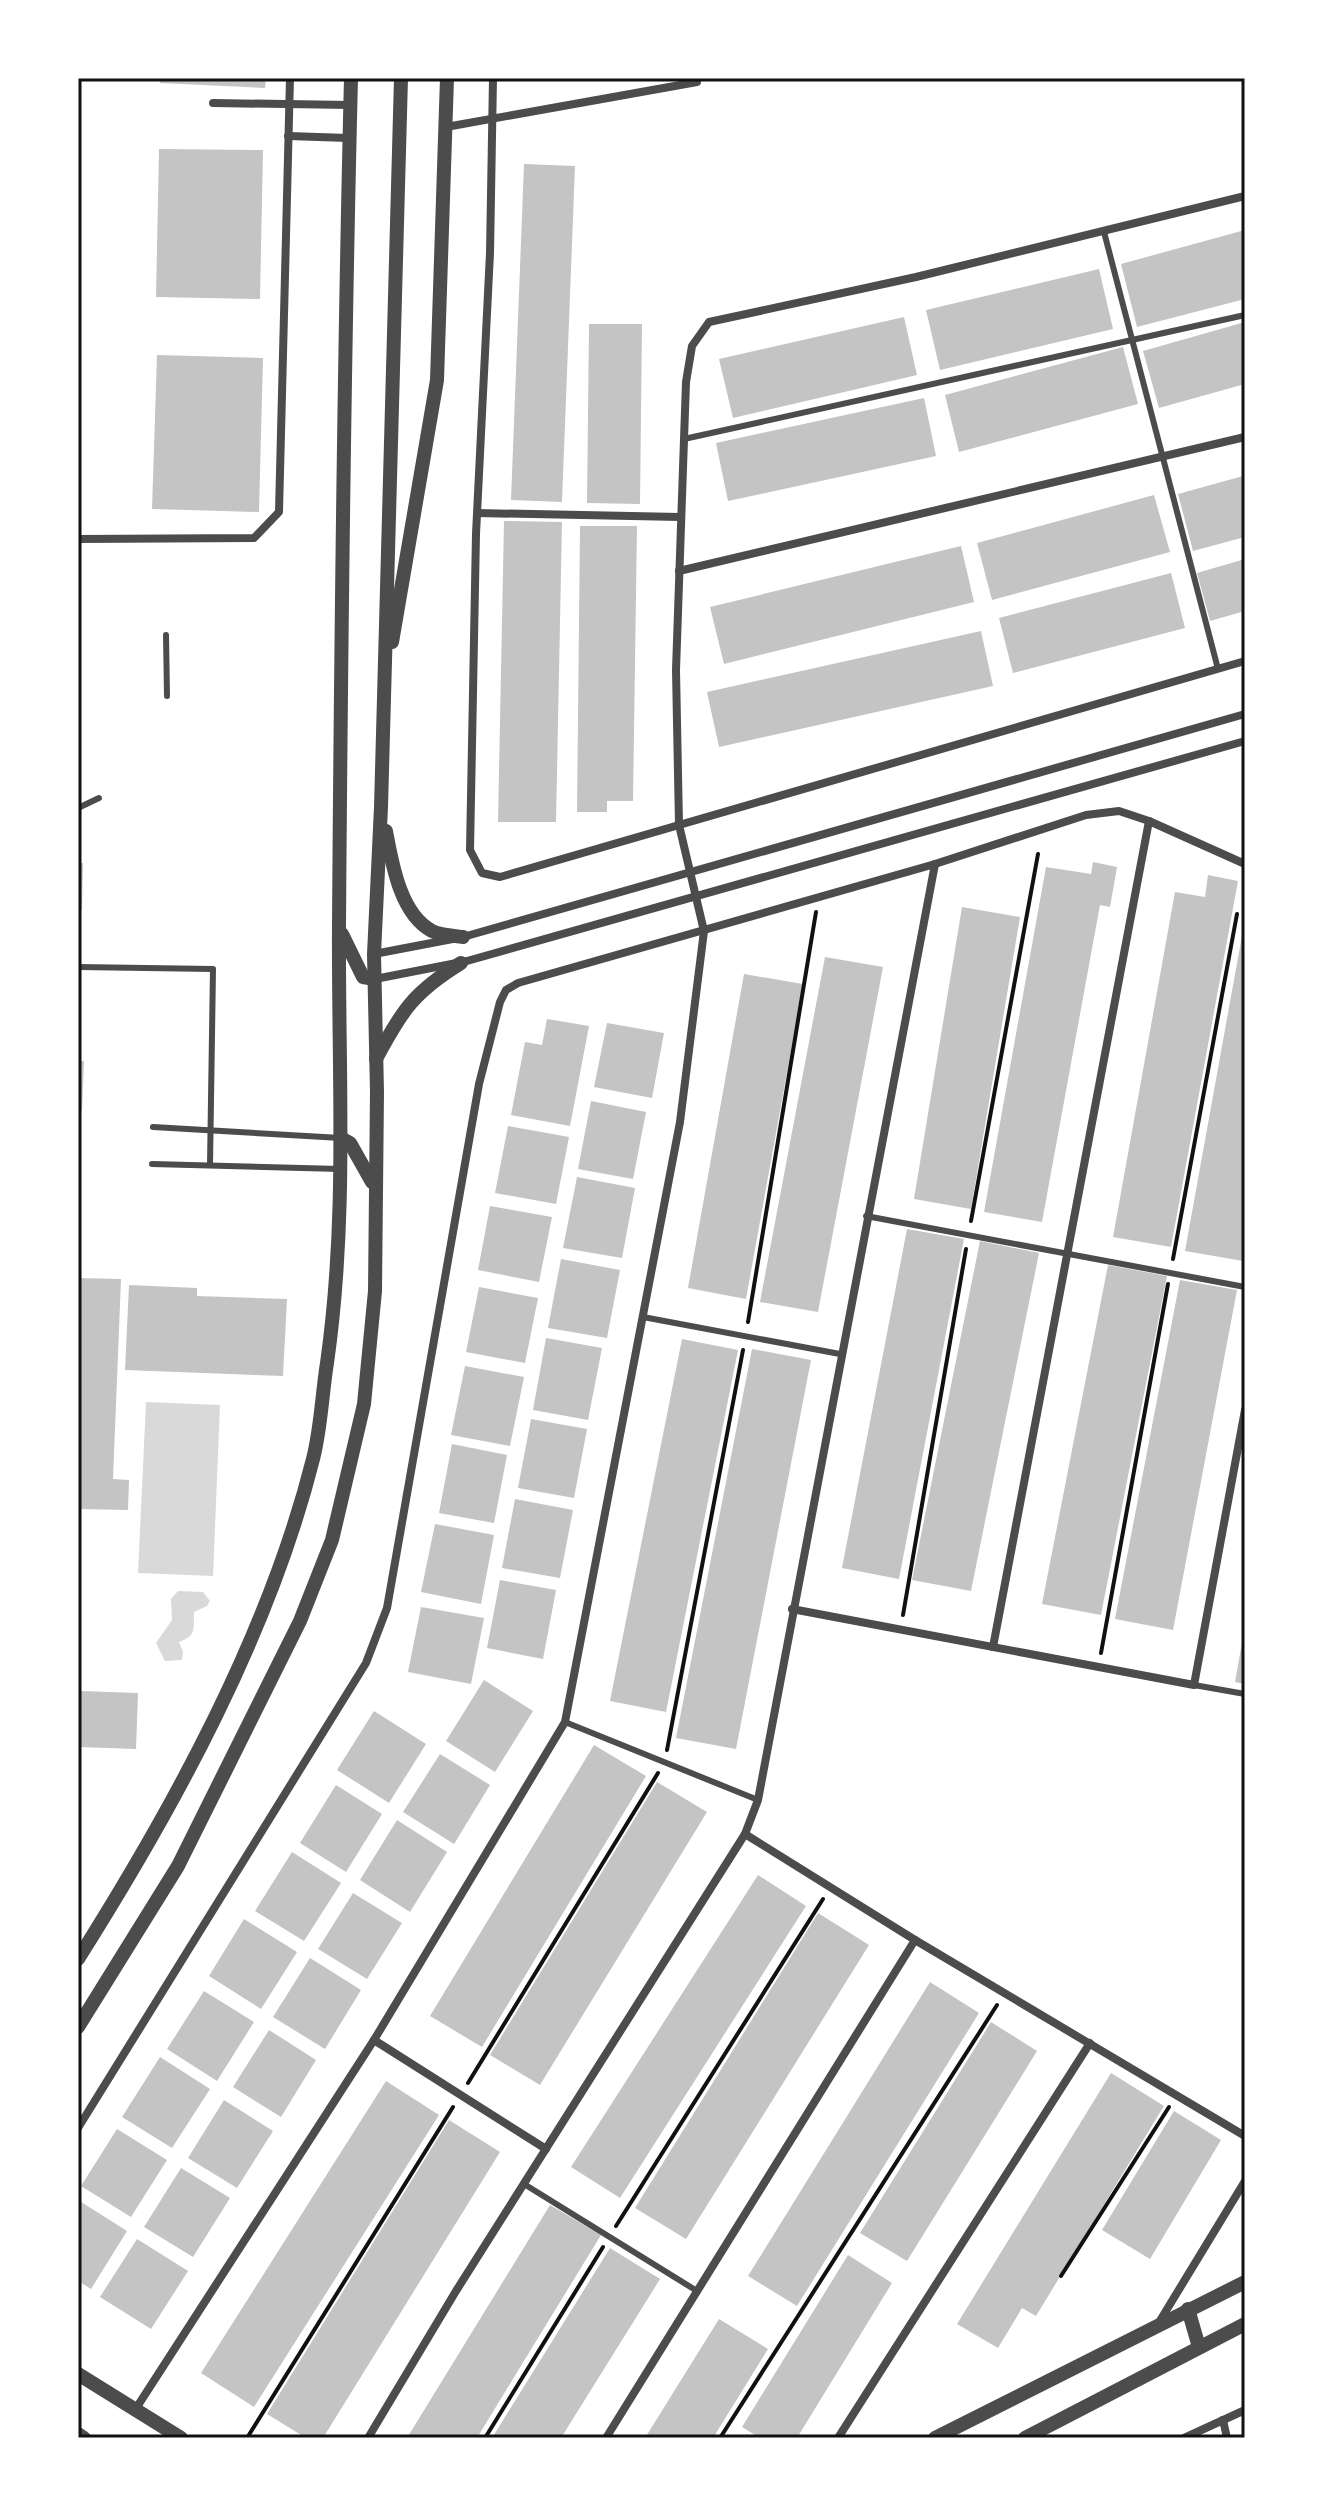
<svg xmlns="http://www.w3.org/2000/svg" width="1323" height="2516" viewBox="0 0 1323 2516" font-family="'Work Sans',sans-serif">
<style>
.water{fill:#d9d9d9}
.building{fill:#c4c4c4}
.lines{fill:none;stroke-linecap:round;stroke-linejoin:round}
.path{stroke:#111;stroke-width:4}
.service{stroke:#4c4c4c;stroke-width:6}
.minor{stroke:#4c4c4c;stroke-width:8}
.tertiary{stroke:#4c4c4c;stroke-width:14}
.neatline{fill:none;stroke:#111;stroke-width:3}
</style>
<rect width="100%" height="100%" fill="#fff"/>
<g class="water">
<polygon points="146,1402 220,1405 213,1576 138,1573"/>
<path d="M178 1591 203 1592 210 1601 207 1606 194 1612C193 1628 198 1635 179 1642L183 1652 182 1660 165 1661 156 1643 172 1620 171 1599Z"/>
</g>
<g class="building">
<polygon points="160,78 266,78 265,88 160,83"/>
<polygon points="159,149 263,150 260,299 156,297"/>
<polygon points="524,164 575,166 562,502 511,500"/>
<polygon points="1245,230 1245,299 1137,327 1121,264"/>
<polygon points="1099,269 1113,329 940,370 926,310"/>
<polygon points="904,317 917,375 733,418 719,359"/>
<polygon points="1245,322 1245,384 1159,408 1143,351"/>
<polygon points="589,324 642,324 640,504 587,503"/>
<polygon points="1123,347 1138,404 959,452 945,395"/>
<polygon points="157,355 263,358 259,512 152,509"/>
<polygon points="924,398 936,456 728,501 716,443"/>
<polygon points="1243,476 1245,537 1193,551 1178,494"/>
<polygon points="1154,495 1170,552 992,600 977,543"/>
<polygon points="504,521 562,522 556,822 498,822"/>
<polygon points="580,526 637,526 633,801 607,801 607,812 577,812"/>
<polygon points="961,546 974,602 724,664 710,607"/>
<polygon points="1245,559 1245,611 1210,621 1197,573"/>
<polygon points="1171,573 1185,628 1013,673 999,618"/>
<polygon points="981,631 993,686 719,747 707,692"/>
<polygon points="1093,862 1117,867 1110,907 1100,905 1042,1222 984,1212 1046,867 1091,874"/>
<polygon points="78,863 83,863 82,910 78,910"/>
<polygon points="1208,875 1238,881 1171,1247 1113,1237 1175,892 1205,897"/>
<polygon points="962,907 1020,917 971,1209 914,1199"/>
<polygon points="1243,930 1245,1249 1243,1261 1185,1251"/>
<polygon points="825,957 883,967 818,1312 760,1302"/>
<polygon points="744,974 803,984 746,1299 688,1288"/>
<polygon points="547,1019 589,1026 570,1126 511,1115 525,1042 542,1045"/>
<polygon points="607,1023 664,1033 652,1098 594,1087"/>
<polygon points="78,1061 84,1061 82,1111 78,1111"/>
<polygon points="591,1101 646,1112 633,1179 578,1169"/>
<polygon points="508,1126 569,1137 556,1204 495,1193"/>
<polygon points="577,1177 635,1188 622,1258 563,1248"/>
<polygon points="490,1206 552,1217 539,1282 478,1270"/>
<polygon points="907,1229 964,1239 899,1579 842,1568"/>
<polygon points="980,1241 1039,1253 971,1591 912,1580"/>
<polygon points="561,1259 620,1270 607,1338 548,1328"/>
<polygon points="1108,1265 1167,1276 1101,1615 1042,1604"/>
<polygon points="78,1278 121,1279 113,1479 129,1480 128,1510 78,1509"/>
<polygon points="1180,1280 1237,1290 1173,1630 1115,1619"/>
<polygon points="129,1285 197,1288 197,1296 287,1299 283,1376 125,1370"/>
<polygon points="479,1287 538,1298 525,1363 466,1352"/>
<polygon points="546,1338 602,1348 588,1420 533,1410"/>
<polygon points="682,1339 738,1350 666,1712 610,1701"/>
<polygon points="752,1349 811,1360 736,1749 676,1738"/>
<polygon points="465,1366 524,1377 510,1446 451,1435"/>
<polygon points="531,1419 587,1429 574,1498 518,1488"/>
<polygon points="452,1444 507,1455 494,1523 439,1513"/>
<polygon points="515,1499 573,1510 560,1578 502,1568"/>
<polygon points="435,1524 494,1535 481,1604 421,1592"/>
<polygon points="500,1580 556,1590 543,1659 487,1648"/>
<polygon points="421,1607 484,1618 471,1684 408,1672"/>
<polygon points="1243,1637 1245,1637 1245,1684 1235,1682"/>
<polygon points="484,1680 533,1711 495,1772 446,1741"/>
<polygon points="81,1691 138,1693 136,1749 78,1747"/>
<polygon points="374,1711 426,1744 389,1803 337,1770"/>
<polygon points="594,1745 646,1776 482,2047 430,2016"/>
<polygon points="440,1754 490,1785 454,1844 403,1812"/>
<polygon points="657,1782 707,1812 540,2085 490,2055"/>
<polygon points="336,1785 382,1814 346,1872 300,1843"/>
<polygon points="397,1820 447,1852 410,1912 360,1880"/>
<polygon points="292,1852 341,1883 304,1941 255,1911"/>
<polygon points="758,1875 806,1906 620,2198 571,2167"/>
<polygon points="353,1893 402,1923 367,1979 318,1949"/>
<polygon points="818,1913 869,1945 686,2239 635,2208"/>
<polygon points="244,1919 297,1952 261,2009 209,1976"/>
<polygon points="310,1958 361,1990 325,2049 273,2017"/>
<polygon points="930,1982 979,2013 797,2306 748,2276"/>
<polygon points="204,1991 254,2022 217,2081 167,2049"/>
<polygon points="991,2022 1037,2051 907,2261 860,2233"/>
<polygon points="269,2030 316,2060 281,2117 233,2087"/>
<polygon points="160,2057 210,2089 172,2148 122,2117"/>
<polygon points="1111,2073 1164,2106 1036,2316 1022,2308 998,2348 957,2324"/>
<polygon points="386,2081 439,2115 254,2407 201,2373"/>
<polygon points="224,2100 273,2131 237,2188 188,2158"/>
<polygon points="1174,2111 1221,2140 1150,2259 1102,2230"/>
<polygon points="449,2120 500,2152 323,2438 306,2438 267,2414"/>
<polygon points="117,2129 167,2160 131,2217 81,2186"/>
<polygon points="181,2168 230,2198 193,2257 144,2227"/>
<polygon points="78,2200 127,2231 91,2289 78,2281"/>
<polygon points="550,2205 601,2235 494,2410 477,2438 407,2438"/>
<polygon points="137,2239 188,2271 151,2329 100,2297"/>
<polygon points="610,2248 660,2279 647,2300 561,2438 492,2438"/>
<polygon points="848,2255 892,2283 797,2438 760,2438 742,2427"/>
<polygon points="719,2319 768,2349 755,2370 713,2438 645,2438"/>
</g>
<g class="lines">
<g class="path">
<polyline points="971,1221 1038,854"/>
<polyline points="1173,1259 1237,914"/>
<polyline points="748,1322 816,912"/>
<polyline points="903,1615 966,1249"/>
<polyline points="1101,1653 1168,1284"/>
<polyline points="667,1750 743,1350"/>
<polyline points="468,2083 658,1773"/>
<polyline points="616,2226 823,1899"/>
<polyline points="1061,2276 1169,2107"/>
<polyline points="247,2438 453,2107"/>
<polyline points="485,2438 603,2247"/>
<polyline points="720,2438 997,2005"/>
</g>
<g class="service">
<polyline points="1104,232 1218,669"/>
<polyline points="684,439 1245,315"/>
<polyline points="166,635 167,696"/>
<polyline points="78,808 99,798"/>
<polyline points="78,967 213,969 210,1165"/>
<polyline points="153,1127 341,1138"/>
<polyline points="152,1164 340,1169"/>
<polyline points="866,1216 1245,1287"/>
<polyline points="643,1317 840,1354"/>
<polyline points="1194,1685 1245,1694"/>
<polyline points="565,1722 758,1800"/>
<polyline points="524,2184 697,2291"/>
</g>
<g class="minor">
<polyline points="493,78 490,253 476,534 470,850 482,873 500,877 1245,661"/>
<polyline points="213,103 350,105"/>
<polyline points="446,127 697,82 697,78"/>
<polyline points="288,136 348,138"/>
<polyline points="477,513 680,517"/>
<polyline points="78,539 254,538 279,512 290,78"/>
<polyline points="679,571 1245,437"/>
<polyline points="374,954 463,937 1245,714"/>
<polyline points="375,979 467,961 1245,741"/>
<polyline points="792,1609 1194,1685 1245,1410"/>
<polyline points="993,1647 1149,821"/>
<polyline points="745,1834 915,1940 1245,2136"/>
<polyline points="374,2040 546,2149"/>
<polyline points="78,2128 366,1663 387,1608 479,1084 500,1002 506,990 518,983 935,864 1086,815 1119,811 1149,821 1245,864"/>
<polyline points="1158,2324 1245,2181"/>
<polyline points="135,2410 374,2040 565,1722 680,1122 704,931 679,825 676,670 686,382 692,346 709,322 916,277 1245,196"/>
<polyline points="1223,2420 1227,2438"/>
<polyline points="368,2438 456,2291 745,1834 758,1800 935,864"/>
<polyline points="606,2438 915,1940"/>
<polyline points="838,2438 1090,2043"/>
<polyline points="1184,2438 1245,2410"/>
</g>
<g class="tertiary">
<polyline points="392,642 437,380 447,78"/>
<path d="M386 831C392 863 400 914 432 931 440 935 454 936 463 937"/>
<polyline points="342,934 363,977 375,979"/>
<path d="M376 1059C402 1010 414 992 461 963"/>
<polyline points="341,1138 350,1143 372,1182"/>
<path d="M78 1959C174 1807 269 1634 313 1459 321 1428 322 1394 327 1363 348 1215 338 1073 339 925 341 643 344 360 351 78"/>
<polyline points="78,2027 178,1866 300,1621 332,1540 364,1404 375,1291 377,1092 374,954 381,807 401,78"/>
<polyline points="1188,2309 1199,2347"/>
<polyline points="78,2374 181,2438"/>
<polyline points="78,2434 84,2438"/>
<polyline points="935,2438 1245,2282"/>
<polyline points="1025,2438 1245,2324"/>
</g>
</g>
<rect width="1323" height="2516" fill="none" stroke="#ffffff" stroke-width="160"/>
<rect x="80" y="80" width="1163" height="2356" class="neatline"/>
</svg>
